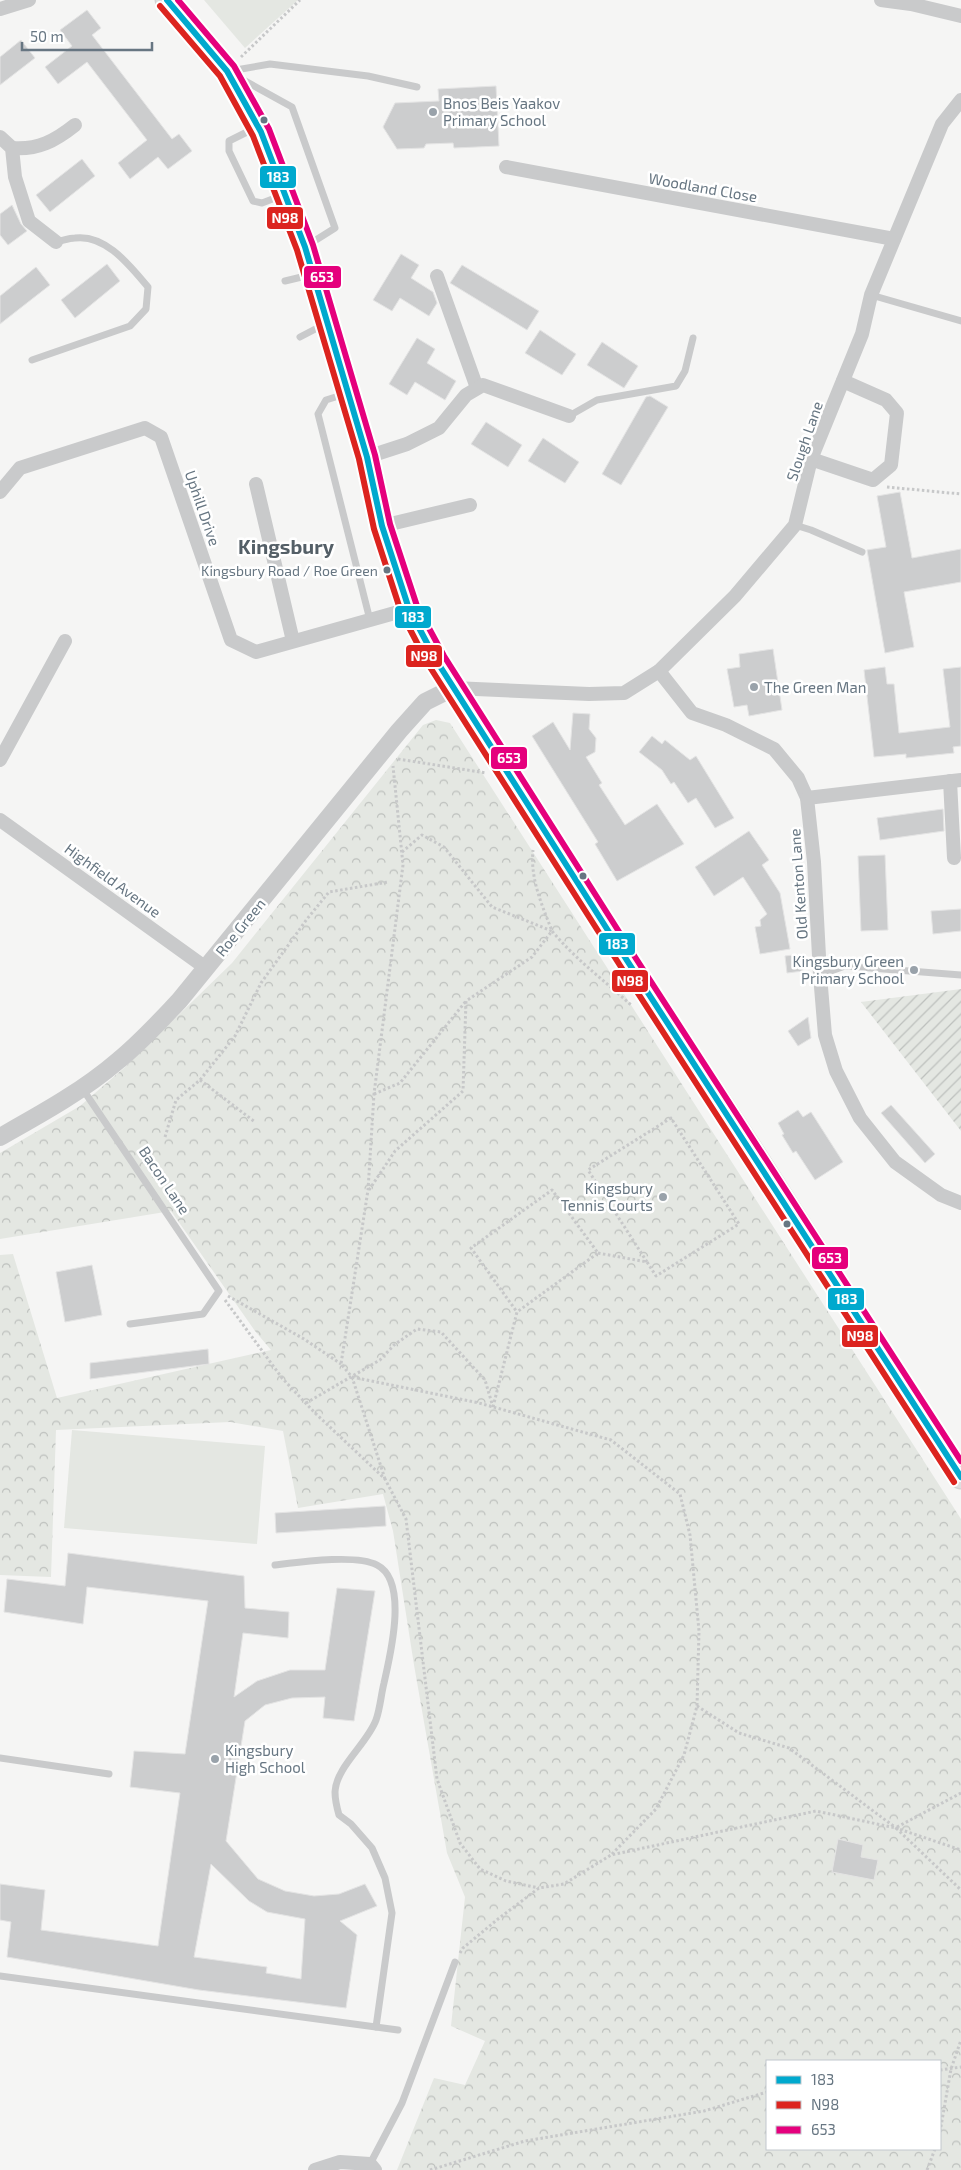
<svg xmlns="http://www.w3.org/2000/svg" width="961" height="2170" viewBox="0 0 961 2170" font-family="'Exo 2',sans-serif">
<style>
.grass{fill:#e4e7e2}
.forest{fill:url(#forest-crowns);fill-rule:evenodd}
.garden{fill:url(#garden-furrows)}
.building{fill:#cccdce;stroke:#e4e4e4;fill-rule:evenodd}
.lines{fill:none;stroke-linecap:round;stroke-linejoin:round}
.primary-casing{stroke:#d2d3d3;stroke-width:25}
.path{stroke:#c7c8c9;stroke-width:3;stroke-dasharray:2.5 2.5;stroke-linecap:butt}
.service{stroke:#c9cacb;stroke-width:7}
.minor{stroke:#c9cacb;stroke-width:14}
.tertiary{stroke:#c9cacb;stroke-width:18}
.primary{stroke:#dedfe0;stroke-width:22}
.bus-1-casing{stroke:#fff;stroke-width:10}
.bus-2-casing{stroke:#fff;stroke-width:10}
.bus-3-casing{stroke:#fff;stroke-width:10}
.bus-1{stroke:#00a9ce;stroke-width:6}
.bus-2{stroke:#dc241f;stroke-width:6}
.bus-3{stroke:#e5007d;stroke-width:6}
.poi-dot{fill:#99a2aa;stroke:#fff;stroke-width:2}
.bus-dot{fill:#677682;stroke:#fff;stroke-width:2}
.labels{text-anchor:middle;dominant-baseline:central;stroke-width:5;stroke-linejoin:round;paint-order:stroke}
.bus-label{font-size:14px;fill:#677682;stroke:#fff;text-anchor:end}
.poi-label{font-size:15px;fill:#677682;stroke:#fff;text-anchor:start}
.street-label{font-size:15px;fill:#677682;stroke:#fff}
.district-label{font-size:20px;font-weight:bold;fill:#545f67;stroke:#fff}
.line-badge{stroke:#fff;stroke-width:2}
.badge-label{font-size:14px;text-anchor:middle;font-weight:bold;fill:#fff}
</style>
<defs>
<pattern id="forest-crowns" width="20" height="18" patternUnits="userSpaceOnUse" patternTransform="scale(1.25)"><rect width="20" height="18" fill="#e4e7e2"/><path d="M2 6a3 3 0 1 1 6 0M12 15a3 3 0 1 1 6 0" fill="none" stroke="#bdc0bd"/></pattern>
<pattern id="garden-furrows" width="10" height="10" patternUnits="userSpaceOnUse" patternTransform="scale(1.25)"><rect width="10" height="10" fill="#e4e7e2"/><path d="M-1 1l2-2M0 10L10 0M9 11l2-2" fill="none" stroke="#bdc0bd"/></pattern>
</defs>
<rect width="100%" height="100%" fill="#f5f5f4"/>
<g class="grass">
<polygon points="204,0 298,0 245,48"/>
<polygon points="72,1430 265,1446 257,1544 64,1528"/>
</g>
<path class="forest" d="M436 720 450 723 961 1519V2170H397L434 2078 465 2085 485 2041 451 2026 465 1897 447 1853 414 1665 393 1531 383 1494 298 1508 283 1431 230 1422 56 1430 51 1577 0 1575V1255L13 1254 57 1398 271 1350 255 1331 171 1211 0 1239V1153L80 1106 124 1068 232 963 423 725ZM767 2061H940V2149H767Z"/>
<polygon class="garden" points="961,989 961,1131 861,1002"/>
<g class="building">
<polygon points="87,10 101,28 92,35 172,139 179,134 192,151 168,169 158,157 130,179 118,163 147,140 87,62 58,84 45,67 72,46 60,30"/>
<polygon points="21,40 35,58 0,85 0,57"/>
<polygon points="496,86 499,146 454,148 453,143 426,144 424,148 397,149 383,127 395,103 439,101 438,89"/>
<polygon points="82,159 95,176 50,212 36,195"/>
<polygon points="12,205 21,224 27,231 8,245 0,235 0,214"/>
<polygon points="401,254 419,265 411,278 433,292 437,303 429,316 400,298 392,311 373,300"/>
<polygon points="107,264 120,281 75,318 61,300"/>
<polygon points="462,265 539,311 527,330 450,283"/>
<polygon points="36,267 50,285 0,324 0,296"/>
<polygon points="540,330 576,354 562,375 525,353"/>
<polygon points="417,338 435,349 427,363 456,381 445,400 415,382 407,395 389,384"/>
<polygon points="602,342 638,366 624,388 587,365"/>
<polygon points="650,396 668,407 621,485 602,474 646,397"/>
<polygon points="486,422 522,445 508,467 471,444"/>
<polygon points="543,438 579,462 565,483 528,461"/>
<polygon points="900,492 912,558 961,549 961,582 904,592 914,647 885,653 867,550 886,547 877,496"/>
<polygon points="773,649 782,710 749,716 747,705 734,707 727,669 740,667 739,654"/>
<polygon points="885,667 887,684 894,684 899,733 950,727 943,669 961,667 961,746 953,747 954,753 906,758 906,754 874,757 864,670"/>
<polygon points="573,713 590,714 589,729 596,738 595,752 586,757 602,783 599,785 625,825 657,804 684,844 617,881 595,844 598,842 532,736 553,722 570,750"/>
<polygon points="652,736 662,744 665,740 690,760 696,756 734,818 715,828 696,798 688,803 674,782 671,784 662,770 639,752"/>
<polygon points="943,809 944,831 880,840 877,818"/>
<polygon points="749,831 769,860 762,865 780,893 790,949 760,954 755,927 761,926 760,920 767,914 743,877 714,896 695,867"/>
<polygon points="885,855 888,930 861,931 858,856"/>
<polygon points="961,909 961,931 933,934 931,911"/>
<polygon points="802,954 803,971 787,973 785,956"/>
<polygon points="808,1017 811,1038 798,1046 788,1031"/>
<polygon points="891,1105 935,1154 925,1163 881,1113"/>
<polygon points="798,1110 803,1117 811,1112 843,1162 815,1180 796,1151 793,1153 782,1135 784,1134 778,1123"/>
<polygon points="92,1265 102,1315 65,1322 56,1272"/>
<polygon points="208,1349 209,1364 90,1379 90,1363"/>
<polygon points="385,1506 386,1526 276,1533 275,1513"/>
<path d="M68 1553 244 1576 245 1608 289 1612 288 1638 243 1633 234 1697 257 1681 290 1670H325L337 1588 375 1591 354 1721 323 1718 325 1697 292 1698 265 1705 245 1721 226 1841 258 1879 285 1891 314 1896 339 1894 365 1884 377 1906 340 1921 357 1935 346 2008 199 1990 7 1957 11 1922 0 1920V1884L45 1890 41 1930 158 1946 180 1793 130 1787 134 1751 185 1754 208 1601 87 1587 83 1624 4 1612 7 1579 65 1586ZM211 1864 249 1901 267 1912 305 1919 301 1979 266 1973 267 1967 194 1957Z"/>
<polygon points="838,1839 863,1845 861,1857 878,1860 874,1880 832,1872"/>
</g>
<g class="lines">
<defs>
<polyline id="primary" points="167,0 227,71 261,132 305,247 367,457 382,526 409,609 436,660 628,962 759,1162 961,1477"/>
</defs>
<use href="#primary" class="primary-casing"/>
<g class="path">
<polyline points="241,57 300,0"/>
<polyline points="887,487 961,494"/>
<polyline points="398,759 486,773"/>
<path d="M402 852 422 835 444 847 492 907 552 931C542 905 530 879 533 850"/>
<polyline points="200,1080 255,1122"/>
<polyline points="374,1094 400,1083 466,1001"/>
<polyline points="165,1137 176,1100 200,1080 235,1036 261,983 307,919 329,892 388,882"/>
<path d="M369 1190 395 1151 463 1091 466 1001 532 957 552 931C575 959 605 981 631 1005"/>
<polyline points="598,1253 647,1262 656,1276 739,1224 671,1118 588,1170 647,1262"/>
<polyline points="228,1296 304,1339 341,1364"/>
<polyline points="225,1300 282,1378 315,1413 385,1479 406,1519 437,1779 460,1843 480,1869 506,1881 539,1888"/>
<polyline points="352,1377 479,1403 611,1440 680,1494 690,1535 699,1631 697,1706 684,1755 656,1809 611,1855"/>
<polyline points="306,1403 380,1360 394,1345 417,1329 441,1332 485,1380 493,1407"/>
<polyline points="493,1407 517,1312 598,1253 552,1190 471,1248 517,1312"/>
<polyline points="385,1479 352,1377 341,1364 368,1190 374,1094 403,865 393,766"/>
<polyline points="697,1706 739,1733 789,1748 896,1828 961,1850"/>
<polyline points="897,1827 961,1793"/>
<polyline points="460,1953 463,1948 498,1919 539,1888 564,1884 611,1855 816,1811 896,1828 961,1890"/>
<polyline points="940,2070 961,2067"/>
<polyline points="940,2132 951,2069 961,2040"/>
<polyline points="430,2170 525,2141 704,2111 767,2092"/>
<polyline points="927,2170 935,2149"/>
</g>
<g class="service">
<polyline points="230,71 270,64 368,76 417,87"/>
<polyline points="238,77 292,107 335,228 308,245"/>
<polyline points="255,128 229,141 229,151 253,201 262,203 283,195"/>
<polyline points="285,281 310,275"/>
<polyline points="871,295 961,321"/>
<polyline points="300,337 325,324"/>
<path d="M32 360 130 326 146 309 148 287C130 266 106 234 75 238 69 238 62 241 56 242"/>
<polyline points="345,394 326,400 318,414 370,620"/>
<polyline points="569,416 597,400 676,386 685,371 693,338"/>
<polyline points="795,525 811,530 862,552"/>
<polyline points="820,975 845,966 961,975"/>
<polyline points="82,1088 219,1291 203,1314 130,1324"/>
<path d="M275 1565C300 1562 356 1554 377 1565 409 1581 390 1656 384 1683 381 1695 380 1709 376 1720 367 1744 336 1767 335 1792 335 1799 337 1808 339 1815L351 1824 372 1848 385 1878 392 1913 376 2027"/>
<polyline points="0,1758 109,1774"/>
<polyline points="0,1976 398,2030"/>
<polyline points="370,2164 402,2103 455,1962"/>
</g>
<g class="minor">
<polyline points="881,0 911,4 961,16"/>
<polyline points="0,9 29,0"/>
<polyline points="0,137 12,148 15,177 29,221 56,242"/>
<path d="M12 148C38 150 55 141 75 125"/>
<polyline points="506,167 894,239"/>
<polyline points="437,276 477,388"/>
<polyline points="367,457 407,444 439,428 466,395 483,385 569,416"/>
<polyline points="811,459 873,480 891,465 897,413 886,400 843,381"/>
<polyline points="256,484 293,641"/>
<polyline points="0,492 20,468 145,428 161,437 231,640 256,652 409,609"/>
<polyline points="382,526 470,505"/>
<polyline points="659,671 692,713 726,725 774,749 798,778 807,798 814,862 820,975 825,1035 836,1071 860,1118 895,1162 941,1195 961,1203"/>
<polyline points="453,688 589,694 624,693 659,671 735,596 795,525 811,459 862,334 871,295 942,124 961,100"/>
<polyline points="0,760 65,641"/>
<polyline points="950,781 954,858"/>
<polyline points="807,798 961,780"/>
<polyline points="0,820 206,968"/>
<polyline points="315,2170 340,2162 370,2164 375,2170"/>
</g>
<path class="tertiary" d="M0 1137C41 1114 83 1091 119 1060 141 1042 160 1021 179 1001L399 731 425 702 453 688"/>
<use href="#primary" class="primary"/>
<defs>
<polyline id="bus-1" points="167,0 227,71 261,132 305,247 367,457 382,526 409,609 436,660 628,962 961,1477"/>
<polyline id="bus-2" points="160,6 220,76 253,136 297,250 359,459 374,529 401,612 428,664 621,967 954,1482"/>
<polyline id="bus-3" points="178,0 234,66 269,129 313,245 375,455 390,524 417,606 444,656 635,957 961,1461"/>
</defs>
<use href="#bus-1" class="bus-1-casing"/>
<use href="#bus-2" class="bus-2-casing"/>
<use href="#bus-3" class="bus-3-casing"/>
<use href="#bus-1" class="bus-1"/>
<use href="#bus-2" class="bus-2"/>
<use href="#bus-3" class="bus-3"/>
</g>
<g class="poi-dot">
<circle cx="433" cy="112" r="5"/>
<circle cx="754" cy="687" r="5"/>
<circle cx="914" cy="970" r="5"/>
<circle cx="663" cy="1197" r="5"/>
<circle cx="215" cy="1759" r="5"/>
</g>
<g class="bus-dot">
<circle cx="264" cy="120" r="4.5"/>
<circle cx="387" cy="570" r="4.5"/>
<circle cx="583" cy="876" r="4.5"/>
<circle cx="787" cy="1224" r="4.5"/>
</g>
<g class="labels">
<g class="bus-label">
<text x="378" y="570">Kingsbury Road / Roe Green</text>
</g>
<g class="poi-label">
<text x="443" y="103">Bnos Beis Yaakov<tspan x="443" dy="17">Primary School</tspan></text>
<text x="764" y="687">The Green Man</text>
<text x="904" y="961" text-anchor="end">Kingsbury Green<tspan x="904" dy="17">Primary School</tspan></text>
<text x="653" y="1188" text-anchor="end">Kingsbury<tspan x="653" dy="17">Tennis Courts</tspan></text>
<text x="225" y="1750">Kingsbury<tspan x="225" dy="17">High School</tspan></text>
</g>
<g class="street-label">
<text transform="translate(703 187) rotate(10)">Woodland Close</text>
<text transform="translate(804 441) rotate(-71)">Slough Lane</text>
<text transform="translate(203 508) rotate(71)">Uphill Drive</text>
<text transform="translate(113 880) rotate(36)">Highfield Avenue</text>
<text transform="translate(798 884) rotate(-94)">Old Kenton Lane</text>
<text transform="translate(240 927) rotate(-51)">Roe Green</text>
<text transform="translate(165 1180) rotate(56)">Bacon Lane</text>
</g>
<g class="district-label">
<text x="286" y="546">Kingsbury</text>
</g>
</g>
<g class="line-badge">
<rect x="259" y="165" width="38" height="24" rx="5" fill="#00a9ce"/>
<rect x="266" y="206" width="38" height="24" rx="5" fill="#dc241f"/>
<rect x="303" y="265" width="39" height="24" rx="5" fill="#e5007d"/>
<rect x="394" y="605" width="38" height="24" rx="5" fill="#00a9ce"/>
<rect x="405" y="644" width="38" height="24" rx="5" fill="#dc241f"/>
<rect x="490" y="746" width="38" height="24" rx="5" fill="#e5007d"/>
<rect x="598" y="932" width="38" height="24" rx="5" fill="#00a9ce"/>
<rect x="611" y="969" width="38" height="24" rx="5" fill="#dc241f"/>
<rect x="811" y="1246" width="38" height="24" rx="5" fill="#e5007d"/>
<rect x="827" y="1287" width="38" height="24" rx="5" fill="#00a9ce"/>
<rect x="841" y="1324" width="38" height="24" rx="5" fill="#dc241f"/>
</g>
<g class="badge-label">
<text x="278" y="182">183</text>
<text x="285" y="223">N98</text>
<text x="322" y="282">653</text>
<text x="413" y="622">183</text>
<text x="424" y="661">N98</text>
<text x="509" y="763">653</text>
<text x="617" y="949">183</text>
<text x="630" y="986">N98</text>
<text x="830" y="1263">653</text>
<text x="846" y="1304">183</text>
<text x="860" y="1341">N98</text>
</g>
<rect x="766" y="2060" width="175" height="90" fill="#ffffff" stroke="#c2c8cd"/>
<rect x="776" y="2076" width="25" height="8" fill="#00a9ce" stroke="#c2c8cd"/>
<text x="811" y="2085" font-size="15" fill="#677682">183</text>
<rect x="776" y="2101" width="25" height="8" fill="#dc241f" stroke="#c2c8cd"/>
<text x="811" y="2110" font-size="15" fill="#677682">N98</text>
<rect x="776" y="2126" width="25" height="8" fill="#e5007d" stroke="#c2c8cd"/>
<text x="811" y="2135" font-size="15" fill="#677682">653</text>
<path d="M22 42v8h130v-8" fill="none" stroke="#677682" stroke-width="2.5"/>
<text x="30" y="42" font-size="15" fill="#677682" stroke="#ffffff" stroke-width="4" paint-order="stroke">50 m</text>
</svg>
